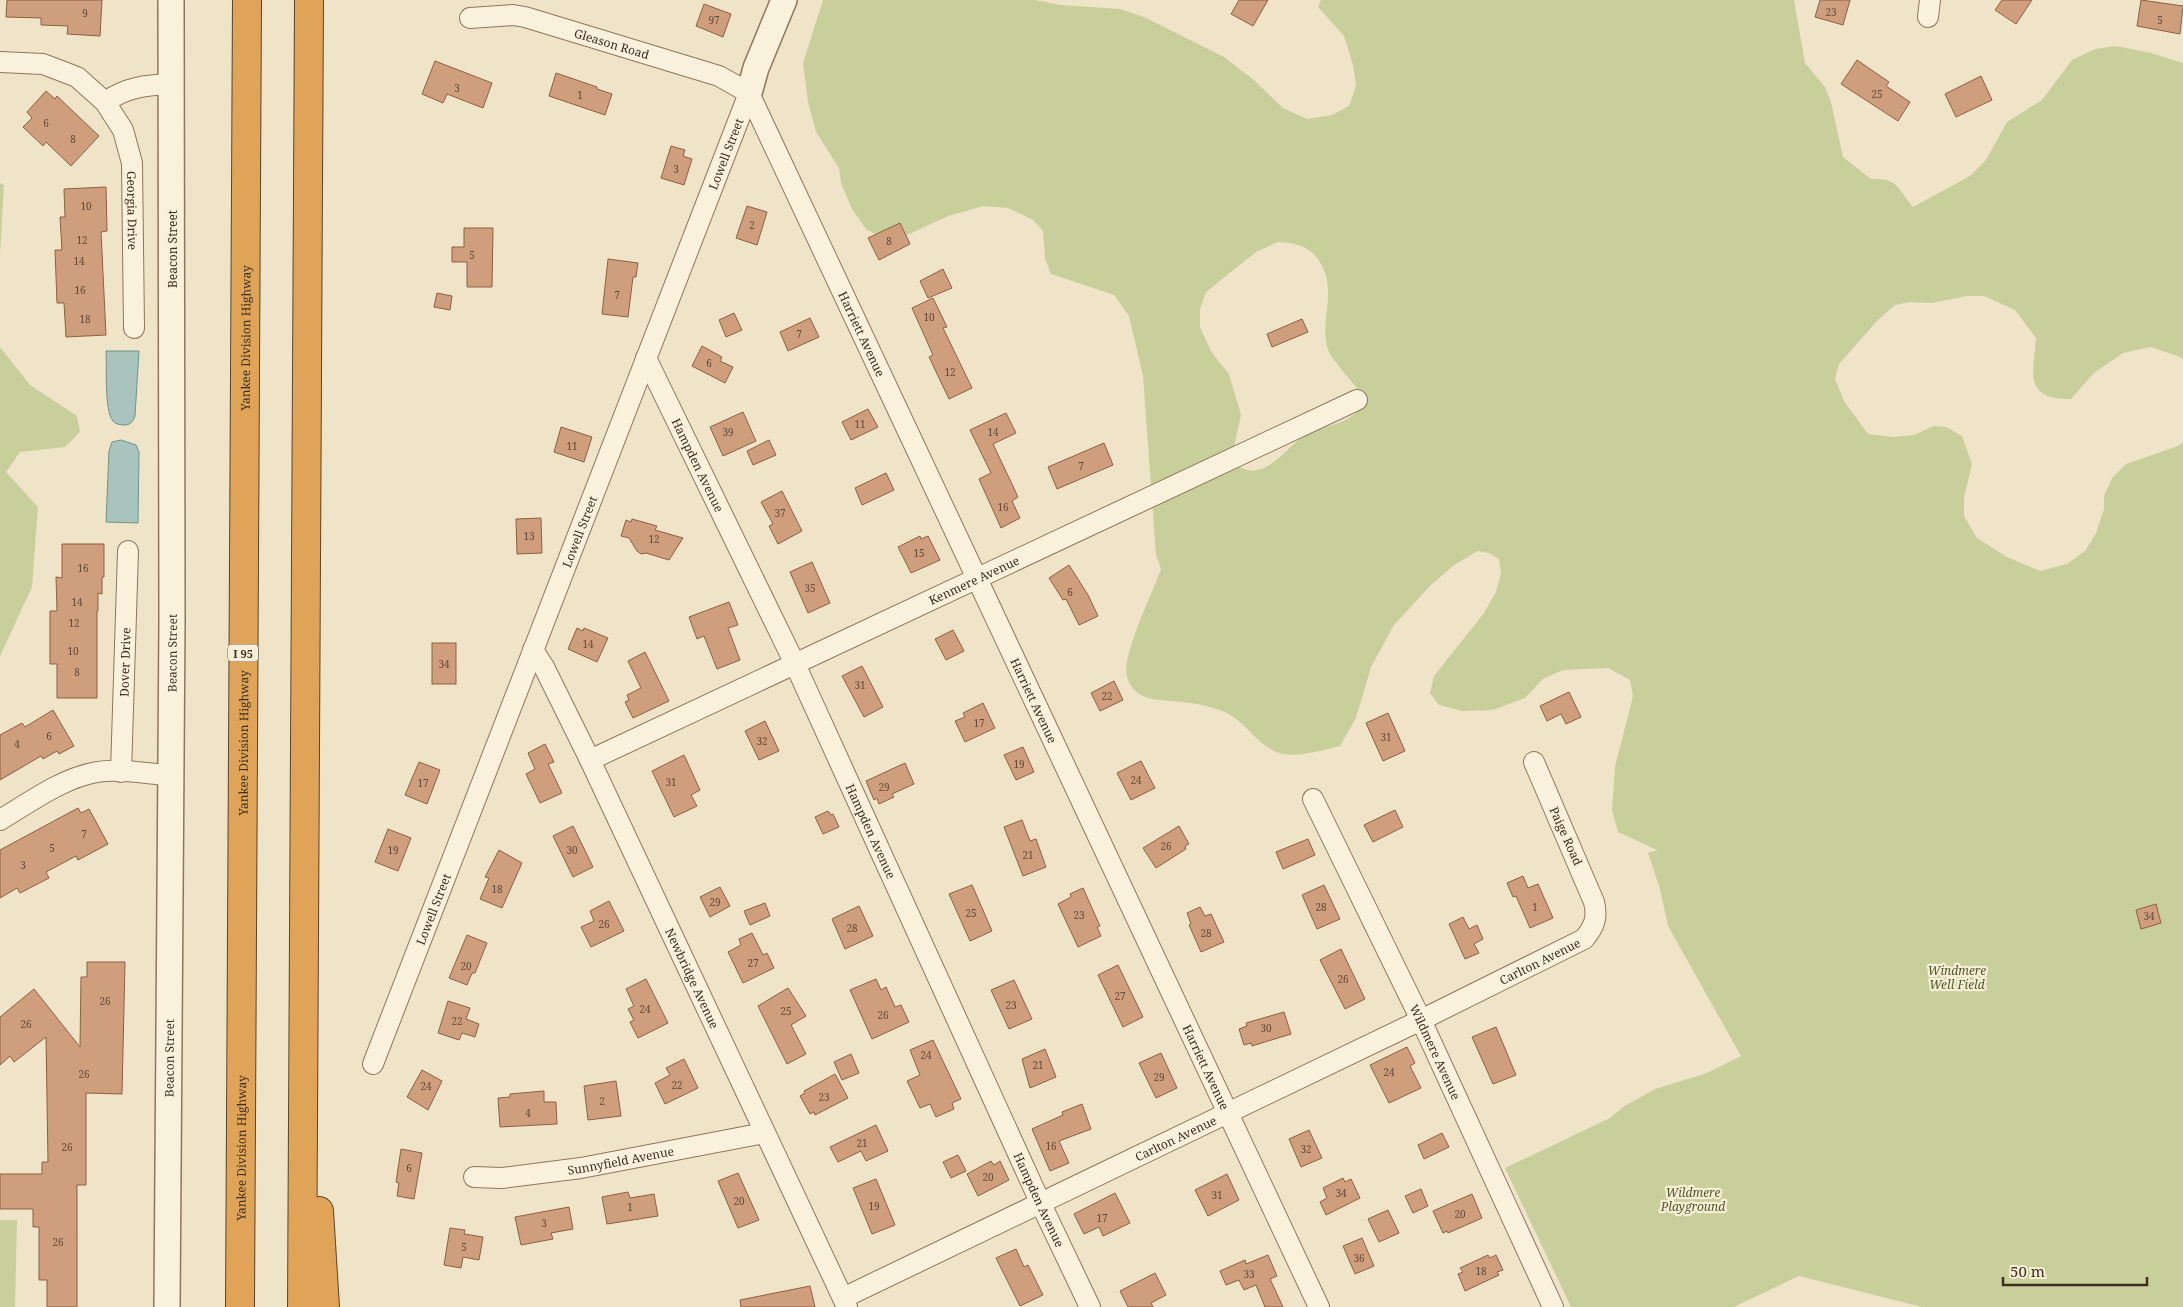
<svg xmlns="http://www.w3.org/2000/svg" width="2183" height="1307" viewBox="0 0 2183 1307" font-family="'Noto Serif',serif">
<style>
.green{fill:#c9cf9b;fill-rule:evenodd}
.water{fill:#a9c4bc;stroke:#6f938a}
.building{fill:#cf9f7d;stroke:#8d5f41}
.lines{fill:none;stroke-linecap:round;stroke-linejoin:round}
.minor-casing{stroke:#8d765c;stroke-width:22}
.tertiary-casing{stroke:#8d765c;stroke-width:28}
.motorway-casing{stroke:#5b4430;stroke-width:30}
.minor{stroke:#faf1dc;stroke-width:20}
.tertiary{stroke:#faf1dc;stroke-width:25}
.motorway{stroke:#e0a458;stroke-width:28}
.labels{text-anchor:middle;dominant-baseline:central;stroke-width:4.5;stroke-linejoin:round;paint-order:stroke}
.number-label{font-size:10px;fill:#624a37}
.shield{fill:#f7eed8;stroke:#756857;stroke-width:1}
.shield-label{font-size:11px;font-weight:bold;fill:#3d2e20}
.street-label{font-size:12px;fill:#3d2e20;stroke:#f7eed8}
.park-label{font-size:12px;font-style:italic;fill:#4d5a26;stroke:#f7eed8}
</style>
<rect width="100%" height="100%" fill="#f0e4c8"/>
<g class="green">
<path d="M823 0H1035L1060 5 1120 9 1144 17 1224 57 1254 80 1283 108 1307 119 1332 115 1349 106 1356 86 1353 65 1344 36 1318 7 1321 0H1794L1805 63 1825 87 1831 102 1843 157 1871 179C1899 178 1897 188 1913 207L1970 176 1986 160 2007 122 2042 100 2072 60 2095 49 2116 46 2151 53 2183 63V360L2180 357 2151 347 2123 353 2094 373 2071 399C2022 400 2034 372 2036 338L2015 310 1984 296H1967L1932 303 1910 302 1895 305 1878 320 1839 364 1835 379 1844 401 1868 434 1893 437 1914 435 1934 426 1946 427 1962 436 1972 464 1964 498V516L1977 538 2007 557 2040 571 2067 564 2085 551 2096 533 2104 509V496L2112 478 2126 464 2178 446 2183 442V1307H1922L1799 1276 1734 1307H1571L1505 1168 1610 1118 1623 1107 1655 1089 1707 1073 1741 1056 1668 926 1660 889 1648 853 1657 850 1618 832 1612 810 1615 767 1633 696 1630 680 1608 668 1563 670 1543 679 1525 698 1493 710 1462 711 1439 705 1430 693 1434 676 1484 613 1496 592 1501 573 1499 559 1489 553 1478 551 1454 565 1431 585 1394 625 1371 667 1356 718 1340 746C1325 750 1299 757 1284 754 1257 749 1247 720 1222 711 1210 706 1194 703 1181 702 1160 699 1135 703 1127 677 1121 655 1153 593 1161 569L1156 555 1143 376 1129 316 1114 295 1051 274 1045 259 1043 231 1033 220 1008 208 984 206 948 216 907 235 881 237 866 229 852 209 841 183 839 168 816 132 808 102 803 63ZM1278 242C1296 243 1310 246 1320 262 1339 294 1317 323 1329 352 1333 361 1356 386 1364 397L1363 408C1356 413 1350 418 1343 421 1332 427 1316 427 1306 434 1282 450 1263 488 1231 461L1241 415 1229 374 1212 353 1200 327V309L1206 292 1256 252Z"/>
<polygon points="0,183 4,185 0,255"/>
<polygon points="0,347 30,385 77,416 80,432 65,447 20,452 6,472 38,507 32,587 0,656"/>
<polygon points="0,1220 17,1220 15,1307 0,1307"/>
</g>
<g class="water">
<path d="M106 351H139L135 416C133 422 130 425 124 425 120 425 115 424 113 421 104 410 107 366 106 351Z"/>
<polygon points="121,440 136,445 139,452 138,523 106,522 109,451 112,442"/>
</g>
<g class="building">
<polygon points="7,0 102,0 100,36 67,34 68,26 41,25 41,18 6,17"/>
<polygon points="1239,0 1268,0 1253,26 1231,14"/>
<polygon points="1820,0 1850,0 1843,25 1815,17"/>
<polygon points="2002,0 2032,0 2016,24 1995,10"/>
<polygon points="2141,0 2183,6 2180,34 2137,26"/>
<polygon points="704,4 731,14 723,37 696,26"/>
<polygon points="1857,60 1889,82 1886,86 1910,102 1898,121 1841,84"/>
<polygon points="435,61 492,83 483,108 447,94 443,103 422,94"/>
<polygon points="556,73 597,87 597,89 612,94 605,115 549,96"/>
<polygon points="1981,76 1992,100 1956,117 1945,94"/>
<polygon points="46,91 55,99 57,96 99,136 71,166 46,142 43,146 23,127 32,118 27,112"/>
<polygon points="671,146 685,150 683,156 692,159 684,185 661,178"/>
<polygon points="106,187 107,231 101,232 106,335 66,337 64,303 57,303 55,250 62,250 60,217 65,217 64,189"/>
<polygon points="747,206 767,212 757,245 736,238"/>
<polygon points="900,223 910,244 879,260 868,238"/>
<polygon points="464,228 493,228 492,287 467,287 467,262 452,262 452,247 464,247"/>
<polygon points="608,259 638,263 636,277 633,277 628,317 602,314"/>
<polygon points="943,269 952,288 928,298 920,281"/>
<polygon points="437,293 452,296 450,310 434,307"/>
<polygon points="933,298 947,327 943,328 972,388 949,399 929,357 933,355 912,308"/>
<polygon points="734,313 742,330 726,337 719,320"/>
<polygon points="810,318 819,337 788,351 780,332"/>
<polygon points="1302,319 1308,332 1272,347 1267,334"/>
<polygon points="702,346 722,357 720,361 733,367 725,383 692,366"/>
<polygon points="868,409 878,427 851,440 842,422"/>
<polygon points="743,412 756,441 723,456 710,427"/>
<polygon points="1006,413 1016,433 993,444 1018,497 1012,501 1020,518 1001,528 979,479 991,473 970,430"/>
<polygon points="561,427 592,437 584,462 554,452"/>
<polygon points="769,440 776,455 753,465 747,451"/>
<polygon points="1104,443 1113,465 1057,489 1048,467"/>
<polygon points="886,473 894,490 862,505 855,488"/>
<polygon points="782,491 802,531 778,544 769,526 773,524 761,502"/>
<polygon points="541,518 542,553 517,554 516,519"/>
<polygon points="632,519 657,526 655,530 683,538 669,560 646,553 641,554 637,551 629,538 621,536 626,520 631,522"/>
<polygon points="920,536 921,539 928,536 940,560 911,573 898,547"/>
<polygon points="62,544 104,544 104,577 102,577 102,594 98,593 98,611 97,611 97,698 57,698 57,664 50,664 50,611 57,611 56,577 62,578"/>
<polygon points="812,562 830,603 808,613 790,572"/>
<polygon points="1069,565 1088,595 1098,616 1079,625 1066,599 1063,600 1049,578"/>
<polygon points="729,602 738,625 728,628 740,660 717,669 704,636 697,639 689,617"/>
<polygon points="577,628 583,631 584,628 608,638 597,662 568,649"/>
<polygon points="953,630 964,651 946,660 935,639"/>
<rect x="432" y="643" width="24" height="41"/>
<polygon points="645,652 669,701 633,718 625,702 629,700 627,695 641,688 628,661"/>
<polygon points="862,666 883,707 864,717 842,676"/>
<polygon points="1114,681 1123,700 1100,711 1091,693"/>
<polygon points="1569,692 1581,717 1566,724 1561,714 1547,721 1540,706"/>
<polygon points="983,703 995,728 965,742 955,721 965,717 963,713"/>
<polygon points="53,710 74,746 59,754 57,751 43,759 41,756 0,780 0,735 22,723 25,727"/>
<polygon points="1388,713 1405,751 1383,761 1366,723"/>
<polygon points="765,721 779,751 759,760 745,731"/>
<polygon points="545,744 554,762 548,764 562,793 540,803 526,774 535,769 528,753"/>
<polygon points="1023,747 1034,772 1016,780 1004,755"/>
<polygon points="684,755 700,790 691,795 697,806 674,817 652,771"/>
<polygon points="1141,761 1155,788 1131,800 1117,773"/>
<polygon points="419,762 440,770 427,804 405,795"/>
<polygon points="905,763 914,784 892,794 894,797 879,804 877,798 874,800 866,781"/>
<polygon points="78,808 81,813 89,809 108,844 78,860 76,856 46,872 49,878 20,893 17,888 0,898 0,850"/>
<polygon points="1395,810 1403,827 1373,842 1364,825"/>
<polygon points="828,811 831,815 833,814 839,827 823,834 815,817"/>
<polygon points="1022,820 1030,841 1036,839 1046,867 1023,876 1004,827"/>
<polygon points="573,826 593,867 573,877 553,836"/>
<polygon points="1179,826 1189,844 1185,846 1186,849 1156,868 1143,848"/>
<polygon points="388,829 411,838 398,871 375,862"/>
<polygon points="1308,839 1315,855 1283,869 1276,852"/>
<polygon points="499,850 522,863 502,908 480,899 489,878 485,877"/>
<polygon points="1523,876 1528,888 1538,884 1553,918 1530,928 1516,896 1513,897 1507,883"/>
<polygon points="972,885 992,931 970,941 949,894"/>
<polygon points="1324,885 1340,919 1317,929 1302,895"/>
<polygon points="720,887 730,906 710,917 700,897"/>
<polygon points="1083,888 1100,926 1097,927 1101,936 1078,947 1058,904 1071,897 1070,894"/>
<polygon points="609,901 624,931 591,947 581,927 594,921 590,911"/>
<polygon points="765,903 770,916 750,925 744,911"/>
<polygon points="2156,904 2161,923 2141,929 2136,910"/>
<polygon points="859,906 873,936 845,949 832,919"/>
<polygon points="1200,907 1205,916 1211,914 1224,942 1201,952 1189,925 1191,924 1187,913"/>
<polygon points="1463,917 1469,929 1477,925 1483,939 1474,944 1479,953 1465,959 1449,924"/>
<polygon points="752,933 763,955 767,953 774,968 743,983 728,952 741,945 739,939"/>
<polygon points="467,935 487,943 475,973 472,973 467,985 449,978"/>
<polygon points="1341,949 1365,999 1345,1009 1320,960"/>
<polygon points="87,962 125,962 122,1094 86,1093 86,1185 77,1185 77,1307 47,1307 47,1280 39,1280 39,1227 33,1227 33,1209 0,1209 0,1174 42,1174 42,1162 48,1162 46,1037 14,1062 10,1056 0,1065 0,1017 34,989 80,1047 81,977 87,977"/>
<polygon points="1118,965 1143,1017 1123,1027 1098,975"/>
<polygon points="646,979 668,1023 638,1038 630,1022 634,1020 628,1009 634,1006 626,989"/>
<polygon points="876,979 881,990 886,987 895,1007 901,1005 909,1022 872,1039 850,990"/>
<polygon points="1014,980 1032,1019 1009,1029 991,990"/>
<polygon points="788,988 806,1016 791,1025 806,1054 787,1064 758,1006"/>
<polygon points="448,1001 470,1008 466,1019 479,1024 475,1037 462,1033 459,1040 438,1033"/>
<polygon points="1284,1012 1291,1034 1252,1046 1251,1043 1244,1045 1239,1029 1247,1026 1246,1023"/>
<polygon points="1496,1027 1516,1075 1493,1084 1472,1037"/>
<polygon points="933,1040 961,1099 952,1103 954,1109 936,1117 930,1104 920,1108 907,1081 920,1075 910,1050"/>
<polygon points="1407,1047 1415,1063 1410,1066 1421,1088 1389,1103 1370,1065"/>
<polygon points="1045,1049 1056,1077 1030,1088 1022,1059"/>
<polygon points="1161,1053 1177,1088 1156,1098 1139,1063"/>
<polygon points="851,1054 859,1073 842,1080 834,1062"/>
<polygon points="684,1059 698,1088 665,1104 655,1083 670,1075 666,1068"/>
<polygon points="422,1070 442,1081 428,1110 407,1097"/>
<polygon points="835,1074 848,1098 815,1115 814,1112 810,1114 800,1096 805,1093 804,1091"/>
<polygon points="616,1081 621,1116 588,1120 584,1086"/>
<polygon points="544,1091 544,1102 556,1102 557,1124 500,1127 498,1098 510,1097 510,1094"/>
<polygon points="1082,1104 1091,1129 1059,1141 1069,1163 1050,1171 1032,1129 1063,1115 1062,1112"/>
<polygon points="876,1125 888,1151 866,1161 861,1151 838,1162 830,1147"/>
<polygon points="1309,1130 1322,1158 1301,1167 1289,1139"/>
<polygon points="1442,1133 1449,1147 1424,1159 1418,1145"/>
<polygon points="401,1149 422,1153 414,1199 397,1196 399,1183 396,1182"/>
<polygon points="958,1155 966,1171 951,1178 943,1162"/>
<polygon points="991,1161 994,1165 1000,1161 1009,1180 978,1196 967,1174"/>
<polygon points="738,1173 759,1220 738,1228 718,1181"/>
<polygon points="1227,1174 1239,1200 1208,1216 1195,1190"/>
<polygon points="1343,1178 1345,1182 1351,1179 1360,1198 1326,1215 1320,1202 1327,1198 1323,1188"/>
<polygon points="876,1179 895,1225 872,1234 853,1188"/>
<polygon points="1421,1189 1428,1206 1413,1213 1405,1196"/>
<polygon points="628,1192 630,1198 654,1194 658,1216 607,1224 602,1197"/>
<polygon points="1115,1193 1130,1223 1103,1236 1099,1227 1084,1234 1074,1214"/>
<polygon points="1472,1194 1482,1218 1448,1233 1447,1231 1443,1233 1433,1211"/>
<polygon points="569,1207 573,1229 551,1233 553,1239 521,1245 515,1217"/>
<polygon points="1388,1210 1399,1233 1379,1242 1368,1219"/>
<polygon points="450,1228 465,1230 464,1234 483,1237 479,1260 463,1257 461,1268 444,1265"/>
<polygon points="1362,1238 1374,1266 1355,1274 1343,1246"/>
<polygon points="1016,1249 1024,1267 1028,1265 1043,1295 1020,1306 996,1258"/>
<polygon points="1268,1255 1277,1276 1270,1279 1283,1307 1265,1307 1256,1285 1244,1290 1239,1280 1226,1285 1220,1271 1245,1260 1246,1264"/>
<polygon points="1488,1255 1490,1258 1496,1255 1503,1270 1497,1272 1499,1275 1465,1291 1458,1274 1463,1272 1460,1268"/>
<polygon points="1155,1273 1166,1295 1151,1303 1153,1307 1128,1307 1120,1291"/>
<polygon points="810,1286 815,1307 741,1307 740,1300"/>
</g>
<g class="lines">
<defs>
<g id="minor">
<polyline points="1928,17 1930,0"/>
<path id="s1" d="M470 18 513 15 525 17 719 76 749 93"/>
<path id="s2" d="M0 62 43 64 77 77 105 102 123 130 132 163 134 328"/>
<path id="s3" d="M749 93 1319 1307"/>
<path d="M105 102C127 87 146 85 172 84"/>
<path id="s4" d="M646 358 795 664 1040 1202 1090 1307"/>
<path id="s5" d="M533 650 544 667 590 760 847 1307"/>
<path id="s6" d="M590 760 1357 400"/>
<path id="s7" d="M121 772 128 551"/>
<path id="s8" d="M1313 799 1421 1020 1553 1307"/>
<path d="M0 820C29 803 62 778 97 772 120 768 147 774 170 775"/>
<path id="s9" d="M373 1064 749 93"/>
<path id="s10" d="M474 1177 502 1178 581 1168 764 1133"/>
<path id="s11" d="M843 1298 1421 1020 1584 939C1594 927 1598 918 1594 902L1534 762"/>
</g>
<g id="tertiary">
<polyline points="749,93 756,68 784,0"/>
<path id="s12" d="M167 1307 172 620 171 0"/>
</g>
<g id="motorway">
<polyline points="319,1211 325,1307"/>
<path id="s13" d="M240 1307 247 0"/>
<polyline points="302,1307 309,0"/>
</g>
</defs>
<use href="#minor" class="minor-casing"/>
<use href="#tertiary" class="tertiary-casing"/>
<use href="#motorway" class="motorway-casing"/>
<use href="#minor" class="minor"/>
<use href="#tertiary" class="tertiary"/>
<use href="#motorway" class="motorway"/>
</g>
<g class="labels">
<g class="number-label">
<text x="1831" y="12">23</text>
<text x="85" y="13">9</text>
<text x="714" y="20">97</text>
<text x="2160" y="20">5</text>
<text x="457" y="88">3</text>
<text x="1877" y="94">25</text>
<text x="580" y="95">1</text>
<text x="46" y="123">6</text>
<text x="73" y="139">8</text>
<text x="676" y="169">3</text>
<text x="86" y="206">10</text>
<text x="752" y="225">2</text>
<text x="82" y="240">12</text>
<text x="889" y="241">8</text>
<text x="472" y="255">5</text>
<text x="79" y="261">14</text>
<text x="80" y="290">16</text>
<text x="617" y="295">7</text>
<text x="929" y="317">10</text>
<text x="85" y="319">18</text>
<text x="799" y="334">7</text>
<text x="709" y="363">6</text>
<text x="950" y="372">12</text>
<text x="860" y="424">11</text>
<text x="728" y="432">39</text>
<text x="993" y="432">14</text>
<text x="572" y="446">11</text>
<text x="1081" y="466">7</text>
<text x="1003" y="507">16</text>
<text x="780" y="513">37</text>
<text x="529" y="536">13</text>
<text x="654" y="539">12</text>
<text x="919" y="553">15</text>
<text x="83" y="568">16</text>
<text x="810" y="588">35</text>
<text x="1070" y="592">6</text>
<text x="77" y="602">14</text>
<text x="74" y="623">12</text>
<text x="588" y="644">14</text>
<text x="73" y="651">10</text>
<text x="444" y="664">34</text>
<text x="77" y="672">8</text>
<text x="860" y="685">31</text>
<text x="1107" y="696">22</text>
<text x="979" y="723">17</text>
<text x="49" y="736">6</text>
<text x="1386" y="737">31</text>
<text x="762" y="741">32</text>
<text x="17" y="744">4</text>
<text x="1019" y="764">19</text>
<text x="1136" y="780">24</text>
<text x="671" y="782">31</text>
<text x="423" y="783">17</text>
<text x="884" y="787">29</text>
<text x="84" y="834">7</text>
<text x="1166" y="846">26</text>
<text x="52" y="848">5</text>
<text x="393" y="850">19</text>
<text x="572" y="850">30</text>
<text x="1028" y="855">21</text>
<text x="23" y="865">3</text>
<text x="497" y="889">18</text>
<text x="715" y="902">29</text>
<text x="1321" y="907">28</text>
<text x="1535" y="907">1</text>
<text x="971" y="913">25</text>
<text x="1079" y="915">23</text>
<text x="2149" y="916">34</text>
<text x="604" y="924">26</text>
<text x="852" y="928">28</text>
<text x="1206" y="933">28</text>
<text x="753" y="963">27</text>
<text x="466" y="966">20</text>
<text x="1343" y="979">26</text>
<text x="1120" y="996">27</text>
<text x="105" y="1001">26</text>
<text x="1011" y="1005">23</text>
<text x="645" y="1009">24</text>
<text x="786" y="1011">25</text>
<text x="883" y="1015">26</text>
<text x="457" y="1021">22</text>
<text x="26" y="1024">26</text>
<text x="1266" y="1028">30</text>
<text x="926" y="1055">24</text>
<text x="1038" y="1065">21</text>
<text x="1389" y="1072">24</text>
<text x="84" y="1074">26</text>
<text x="1159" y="1077">29</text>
<text x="677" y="1085">22</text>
<text x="426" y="1086">24</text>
<text x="824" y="1097">23</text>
<text x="602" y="1101">2</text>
<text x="528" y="1113">4</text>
<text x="862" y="1143">21</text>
<text x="1051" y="1146">16</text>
<text x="67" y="1147">26</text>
<text x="1306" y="1149">32</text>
<text x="409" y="1168">6</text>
<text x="988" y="1177">20</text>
<text x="1341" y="1193">34</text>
<text x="1217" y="1195">31</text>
<text x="739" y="1201">20</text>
<text x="874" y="1206">19</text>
<text x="630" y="1207">1</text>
<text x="1460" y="1214">20</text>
<text x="1102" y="1218">17</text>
<text x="544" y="1223">3</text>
<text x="58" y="1242">26</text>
<text x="464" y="1247">5</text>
<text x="1359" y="1258">36</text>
<text x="1481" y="1271">18</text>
<text x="1249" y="1274">33</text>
</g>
<rect class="shield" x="228" y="644.5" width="30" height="17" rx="4"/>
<g class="shield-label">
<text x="243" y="653">I 95</text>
</g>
<g class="street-label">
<text stroke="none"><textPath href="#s1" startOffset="146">Gleason Road</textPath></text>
<text stroke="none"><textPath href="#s9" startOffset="976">Lowell Street</textPath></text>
<text stroke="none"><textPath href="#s2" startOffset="232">Georgia Drive</textPath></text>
<text transform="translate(172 249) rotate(-90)">Beacon Street</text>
<text stroke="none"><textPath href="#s3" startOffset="266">Harriett Avenue</textPath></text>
<text stroke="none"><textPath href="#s13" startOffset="969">Yankee Division Highway</textPath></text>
<text stroke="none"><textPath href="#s4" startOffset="119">Hampden Avenue</textPath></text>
<text stroke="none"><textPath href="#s9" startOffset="571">Lowell Street</textPath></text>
<text stroke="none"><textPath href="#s6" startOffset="424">Kenmere Avenue</textPath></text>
<text stroke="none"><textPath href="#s12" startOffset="654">Beacon Street</textPath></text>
<text stroke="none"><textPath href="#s7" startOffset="110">Dover Drive</textPath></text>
<text stroke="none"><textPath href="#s3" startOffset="671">Harriett Avenue</textPath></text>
<text stroke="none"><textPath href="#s13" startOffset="564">Yankee Division Highway</textPath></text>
<text stroke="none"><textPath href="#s4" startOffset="524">Hampden Avenue</textPath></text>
<text transform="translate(1566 836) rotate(66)">Paige Road</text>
<text stroke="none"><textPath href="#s9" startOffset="166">Lowell Street</textPath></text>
<text stroke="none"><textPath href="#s11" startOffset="774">Carlton Avenue</textPath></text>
<text stroke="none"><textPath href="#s5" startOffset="365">Newbridge Avenue</textPath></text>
<text stroke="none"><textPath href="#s8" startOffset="281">Wildmere Avenue</textPath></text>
<text stroke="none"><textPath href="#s12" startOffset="249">Beacon Street</textPath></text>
<text stroke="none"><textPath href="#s3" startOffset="1076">Harriett Avenue</textPath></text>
<text stroke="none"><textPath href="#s11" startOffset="369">Carlton Avenue</textPath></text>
<text stroke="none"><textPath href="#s13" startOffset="159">Yankee Division Highway</textPath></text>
<text stroke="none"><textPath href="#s10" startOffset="148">Sunnyfield Avenue</textPath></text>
<text stroke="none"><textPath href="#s4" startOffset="929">Hampden Avenue</textPath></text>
</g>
<g class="park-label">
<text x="1957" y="970">Windmere<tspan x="1957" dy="14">Well Field</tspan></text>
<text x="1693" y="1192">Wildmere<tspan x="1693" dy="14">Playground</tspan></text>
</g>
</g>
<path d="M2003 1277v8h144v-8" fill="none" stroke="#3d2e20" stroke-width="2.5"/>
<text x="2010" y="1277" font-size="15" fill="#3d2e20" stroke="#f7eed8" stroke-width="4" paint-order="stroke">50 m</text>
</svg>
